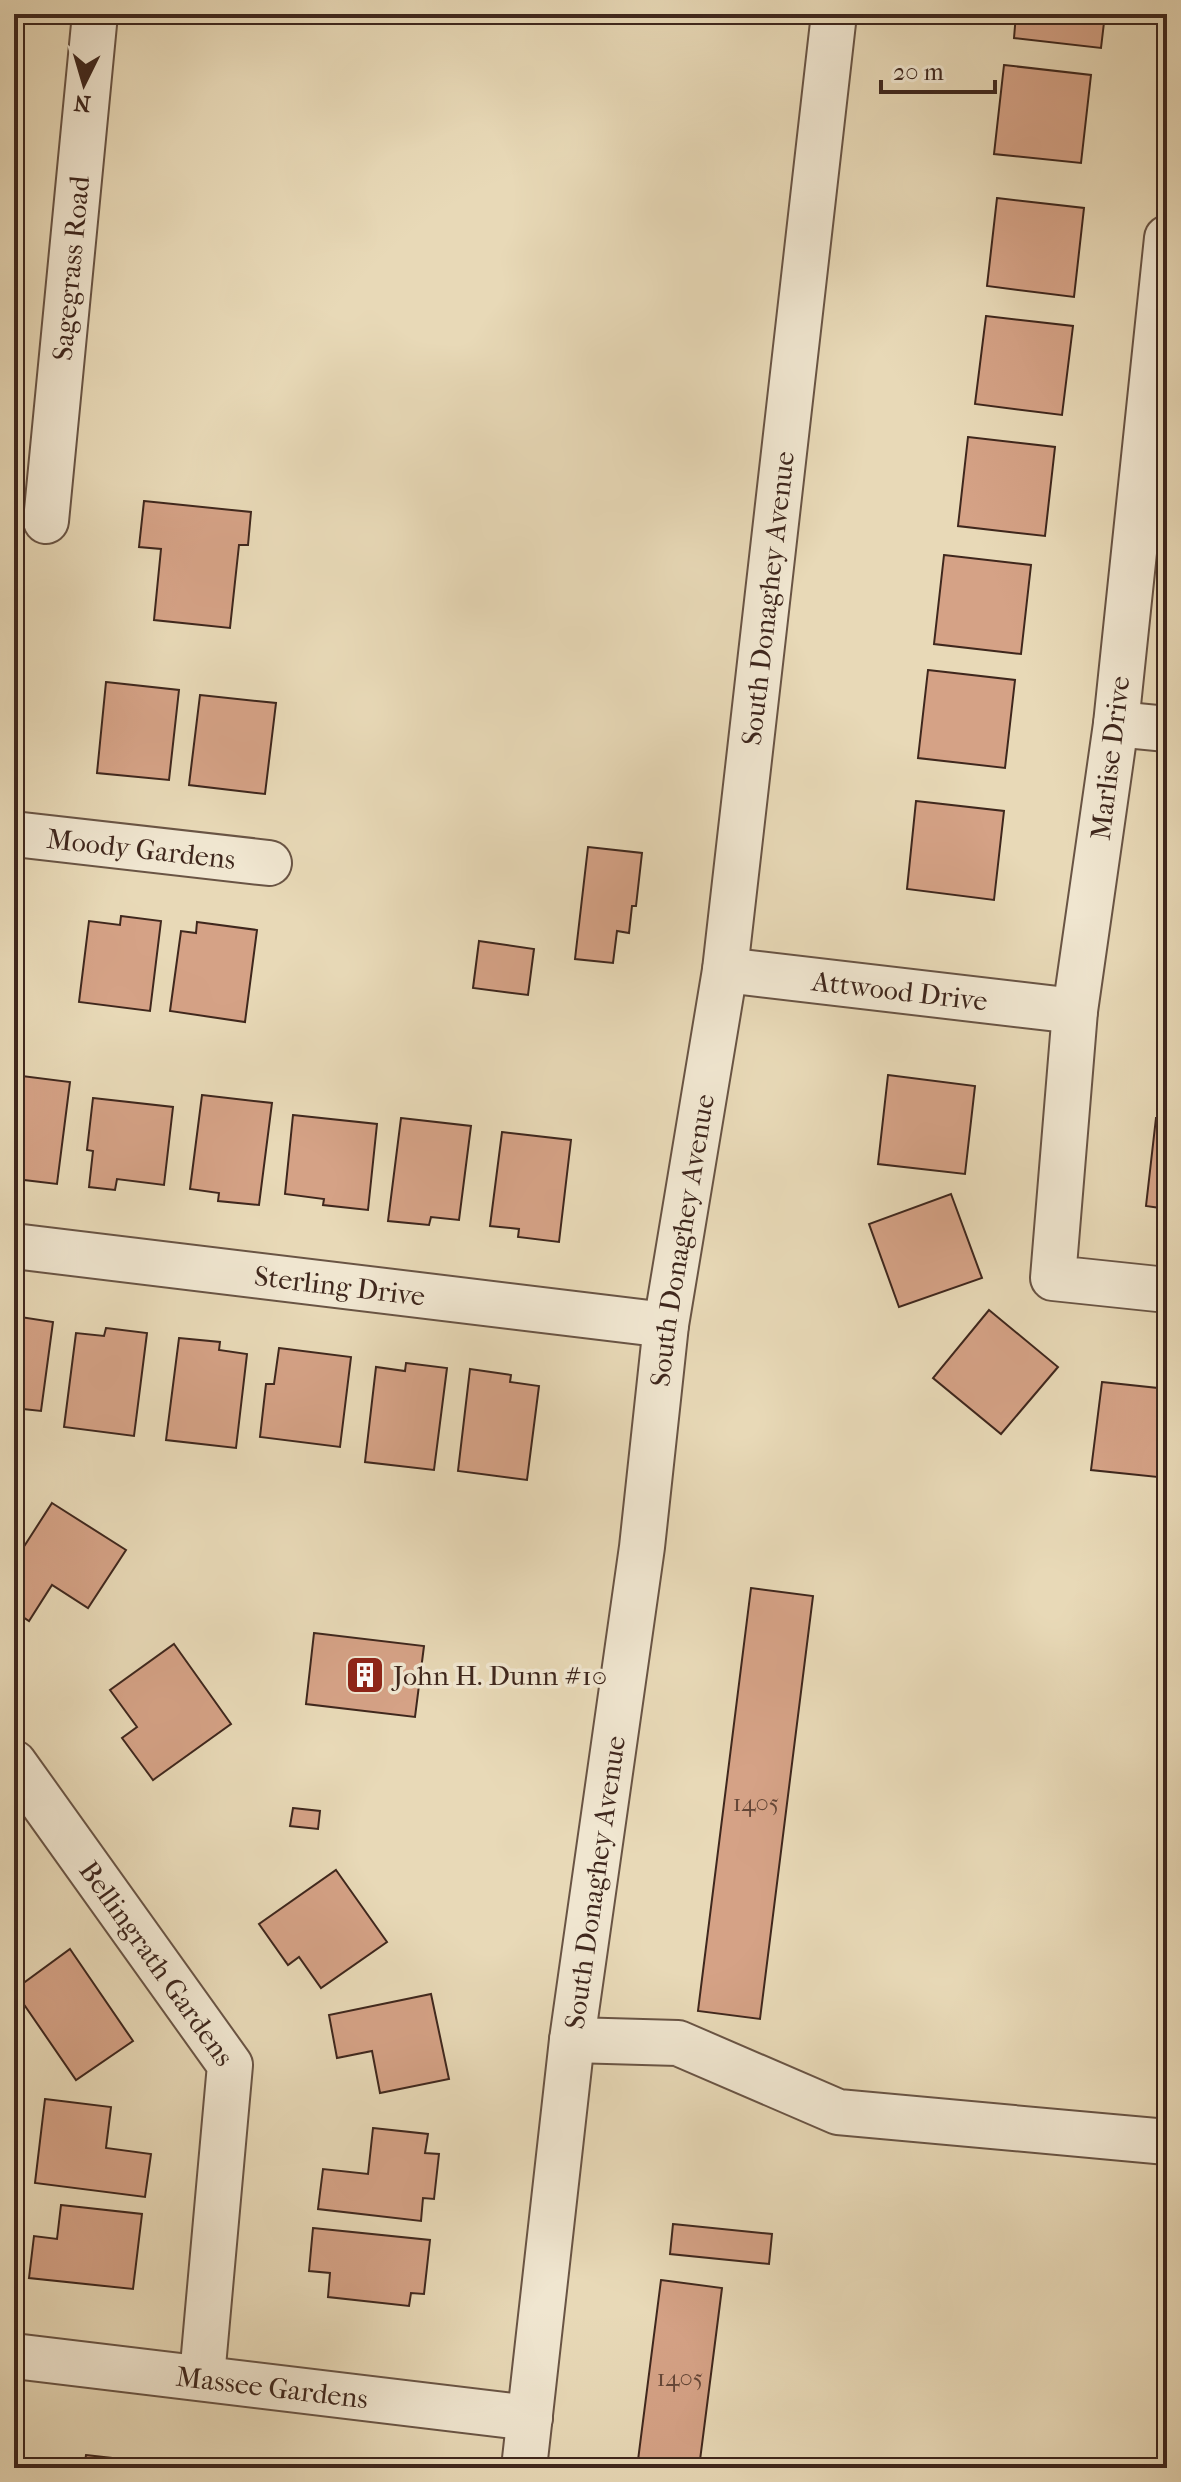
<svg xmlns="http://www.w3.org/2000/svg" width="1181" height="2482" viewBox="0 0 1181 2482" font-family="'IM FELL French Canon',serif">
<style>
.building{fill:#d5a286;stroke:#3f271d;stroke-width:2}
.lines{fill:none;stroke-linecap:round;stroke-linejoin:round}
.minor-casing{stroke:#695444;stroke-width:48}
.minor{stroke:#f0e6d0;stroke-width:44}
.labels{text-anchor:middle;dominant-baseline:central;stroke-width:7;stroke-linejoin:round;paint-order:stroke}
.number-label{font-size:24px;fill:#644637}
.street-label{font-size:28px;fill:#3f271d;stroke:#f0e6d0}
.poi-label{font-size:28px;fill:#3f271d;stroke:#f0e6d0;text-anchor:start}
</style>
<rect width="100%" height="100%" fill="#e8d9b7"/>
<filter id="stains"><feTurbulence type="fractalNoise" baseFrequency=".0025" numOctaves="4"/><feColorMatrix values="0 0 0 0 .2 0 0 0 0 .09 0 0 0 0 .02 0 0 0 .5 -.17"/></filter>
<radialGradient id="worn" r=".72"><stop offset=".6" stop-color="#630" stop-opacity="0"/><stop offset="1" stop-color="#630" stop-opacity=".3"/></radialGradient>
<g class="building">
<polygon points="1016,14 1105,14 1101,48 1014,38"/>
<polygon points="1004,65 1091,75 1081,163 994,154"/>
<polygon points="997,198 1084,208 1074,297 987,286"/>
<polygon points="986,316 1073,326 1062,415 975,404"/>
<polygon points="968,437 1055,447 1045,536 958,526"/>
<polygon points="144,501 251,512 248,545 239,545 230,628 154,620 161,549 139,547"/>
<polygon points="944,555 1031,565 1021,654 934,644"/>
<polygon points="928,670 1015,680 1005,768 918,758"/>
<polygon points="106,682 179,690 169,780 97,773"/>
<polygon points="200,695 276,703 265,794 189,785"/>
<polygon points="916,801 1004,811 994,900 907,889"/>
<polygon points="588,847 642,853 636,906 632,906 629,933 617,931 613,963 575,959"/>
<polygon points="121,916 161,921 150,1011 79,1002 89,921 120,925"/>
<polygon points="197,922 257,930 245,1022 170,1011 181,931 196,933"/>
<polygon points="479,941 534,949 528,995 473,988"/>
<polygon points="14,1075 70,1082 57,1184 16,1179"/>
<polygon points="888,1075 975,1086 965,1174 878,1164"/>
<polygon points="202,1095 272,1103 259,1205 218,1201 219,1193 190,1189"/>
<polygon points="93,1098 173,1107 164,1185 117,1179 115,1190 89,1187 93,1151 87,1150"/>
<polygon points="293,1115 377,1124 368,1210 323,1205 324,1199 285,1194"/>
<polygon points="401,1118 471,1126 459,1220 431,1217 429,1225 388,1221"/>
<polygon points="1156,1118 1167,1119 1167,1209 1146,1206"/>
<polygon points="502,1132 571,1140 559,1242 518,1237 519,1229 490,1226"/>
<polygon points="951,1194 982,1278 899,1307 869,1224"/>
<polygon points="989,1310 1058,1367 1001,1434 933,1378"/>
<polygon points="14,1316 53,1322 41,1411 14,1408"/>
<polygon points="106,1328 147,1333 134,1436 64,1427 76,1333 104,1336"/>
<polygon points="179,1338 220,1342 219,1350 247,1354 236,1448 166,1440"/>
<polygon points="279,1348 351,1357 340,1447 260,1437 266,1384 274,1384"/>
<polygon points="406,1363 447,1368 434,1470 365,1462 376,1367 405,1371"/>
<polygon points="470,1369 511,1375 510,1382 539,1386 527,1480 458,1471"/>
<polygon points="1102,1382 1167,1389 1167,1478 1091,1470"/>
<polygon points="52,1503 126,1550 88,1608 52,1585 29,1621 14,1611 14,1562"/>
<polygon points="751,1588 813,1596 760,2019 698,2011"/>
<polygon points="314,1633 424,1646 415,1717 306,1704"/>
<polygon points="174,1644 231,1724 153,1780 122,1738 137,1727 110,1690"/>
<polygon points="293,1808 320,1811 318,1829 290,1826"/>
<polygon points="336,1870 387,1942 321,1988 299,1957 288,1965 259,1924"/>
<polygon points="70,1949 133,2041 76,2080 14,1990"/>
<polygon points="431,1994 449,2079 380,2093 372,2051 337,2058 329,2015"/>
<polygon points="45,2099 111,2107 106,2148 151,2154 145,2197 35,2183"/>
<polygon points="373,2128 428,2134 425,2153 439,2154 434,2199 423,2198 421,2221 318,2209 323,2169 368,2174"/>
<polygon points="61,2205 142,2214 133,2289 29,2278 34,2236 57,2239"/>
<polygon points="673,2224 772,2234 769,2264 670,2254"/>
<polygon points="313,2228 430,2240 424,2294 411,2293 409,2306 328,2297 330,2273 309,2271"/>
<polygon points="661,2280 722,2288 699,2468 637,2468"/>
<polygon points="86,2455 129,2460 128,2468 84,2468"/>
<polygon points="35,2459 63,2463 63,2468 14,2468 14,2465 33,2467"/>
</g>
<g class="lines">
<defs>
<g id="minor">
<polyline points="1167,238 1116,724 1075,1011 1053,1278 1167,1290"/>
<path id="s1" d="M46 521 95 14"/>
<polyline points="1116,724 1167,729"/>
<path id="s2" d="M14 834 269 863"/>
<path id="s3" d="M725 970 1075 1011"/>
<path id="s4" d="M14 1246 666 1325"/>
<path id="s5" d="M14 1763 230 2065 202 2377"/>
<polyline points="572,2040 678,2043 838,2112 1167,2142"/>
<path id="s6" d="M14 2356 530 2418"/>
<path id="s7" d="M524 2468 572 2040 642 1547 666 1325 725 970 834 14"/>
</g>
</defs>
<use href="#minor" class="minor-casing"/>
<use href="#minor" class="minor"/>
</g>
<defs>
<symbol id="building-square" viewBox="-11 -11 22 22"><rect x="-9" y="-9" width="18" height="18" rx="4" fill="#8f2418" stroke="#f0e6d0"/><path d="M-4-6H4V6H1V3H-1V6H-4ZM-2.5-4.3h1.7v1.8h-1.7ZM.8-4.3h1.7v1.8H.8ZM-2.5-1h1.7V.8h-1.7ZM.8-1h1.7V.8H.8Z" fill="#fff"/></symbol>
</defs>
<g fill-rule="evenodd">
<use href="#building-square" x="343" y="1653" width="44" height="44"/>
</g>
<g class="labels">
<g class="number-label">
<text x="756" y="1803">1405</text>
<text x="680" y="2378">1405</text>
</g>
<g class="street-label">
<text stroke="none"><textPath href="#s1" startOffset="254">Sagegrass Road</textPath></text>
<text stroke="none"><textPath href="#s7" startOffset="1886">South Donaghey Avenue</textPath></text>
<text transform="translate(1110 758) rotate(-83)">Marlise Drive</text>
<text stroke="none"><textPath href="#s2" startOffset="128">Moody Gardens</textPath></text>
<text stroke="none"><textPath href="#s3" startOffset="176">Attwood Drive</textPath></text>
<text stroke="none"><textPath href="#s7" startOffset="1238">South Donaghey Avenue</textPath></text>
<text stroke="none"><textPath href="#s4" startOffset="328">Sterling Drive</textPath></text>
<text stroke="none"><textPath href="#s7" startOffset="590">South Donaghey Avenue</textPath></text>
<text stroke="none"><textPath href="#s5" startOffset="246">Bellingrath Gardens</textPath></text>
<text stroke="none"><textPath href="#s6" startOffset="260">Massee Gardens</textPath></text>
</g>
<g class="poi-label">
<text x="393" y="1675">John H. Dunn #10</text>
</g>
</g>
<rect width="1181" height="2482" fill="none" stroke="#e8d9b7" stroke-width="48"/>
<rect x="16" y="16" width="1149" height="2450" fill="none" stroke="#3f271d" stroke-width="4"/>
<rect x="24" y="24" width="1133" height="2434" fill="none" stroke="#3f271d" stroke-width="2"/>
<g transform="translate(84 84) rotate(185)" stroke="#f0e6d0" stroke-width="6" paint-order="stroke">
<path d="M0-6L14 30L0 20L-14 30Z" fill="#3f271d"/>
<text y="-12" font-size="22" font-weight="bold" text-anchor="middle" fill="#3f271d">N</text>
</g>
<path d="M881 80v12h114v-12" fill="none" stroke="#3f271d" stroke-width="4"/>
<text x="893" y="80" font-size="24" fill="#3f271d" stroke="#f0e6d0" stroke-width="6" paint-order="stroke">20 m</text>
<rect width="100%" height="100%" filter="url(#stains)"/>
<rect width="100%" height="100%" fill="url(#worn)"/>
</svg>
